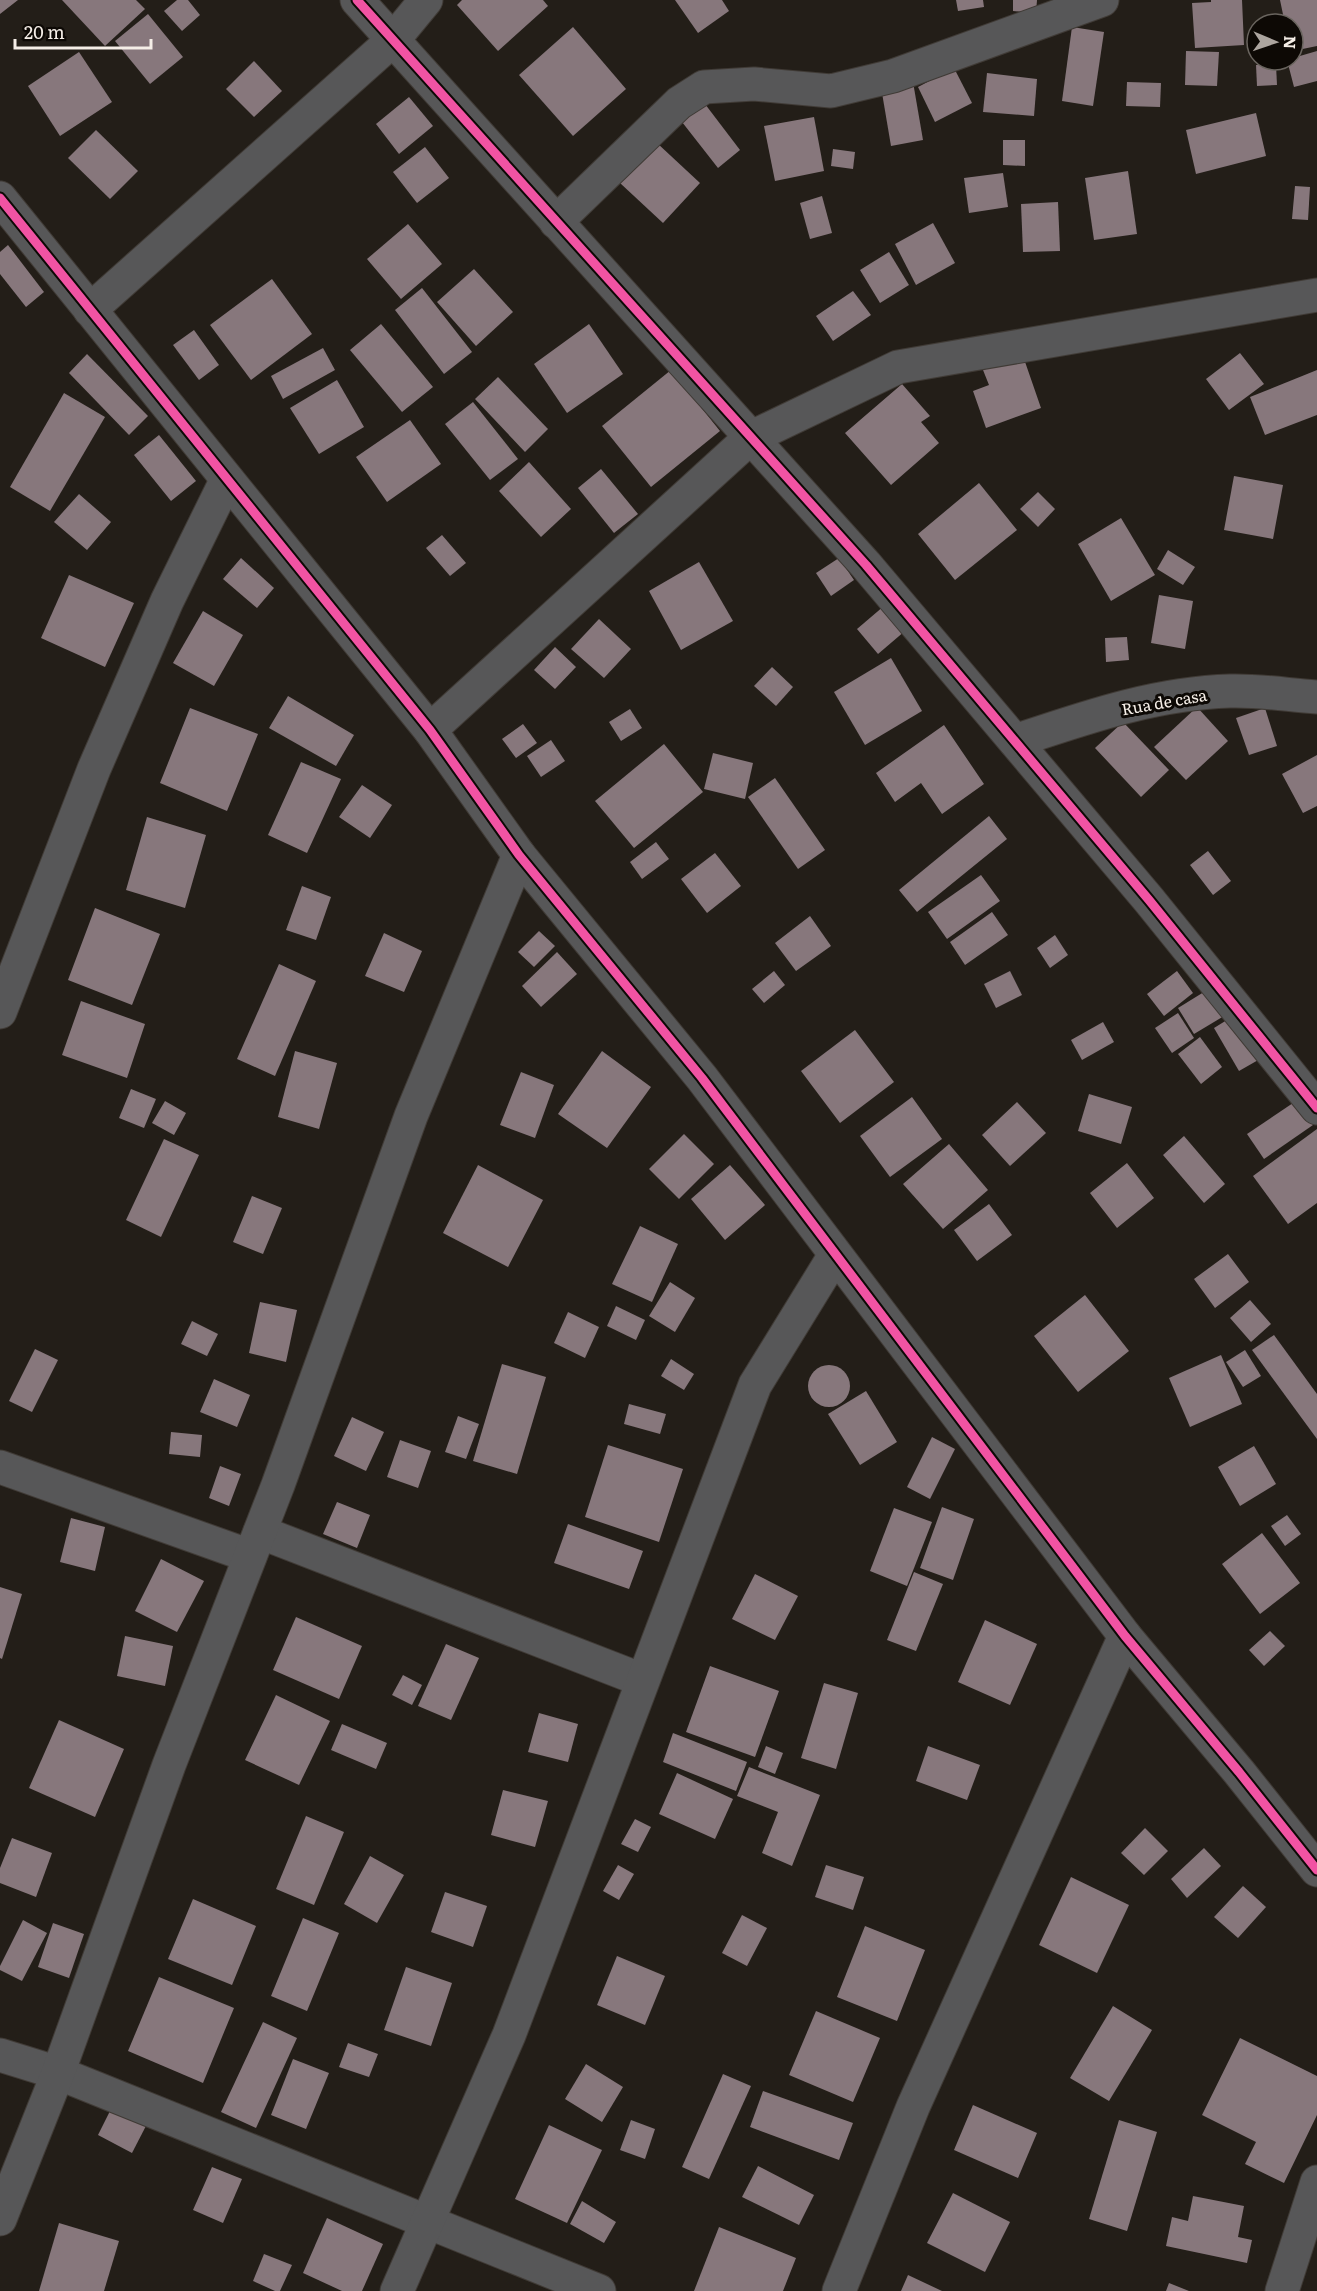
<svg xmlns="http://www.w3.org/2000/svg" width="1317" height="2291" viewBox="0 0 1317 2291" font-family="Literata,serif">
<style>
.building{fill:#87777c}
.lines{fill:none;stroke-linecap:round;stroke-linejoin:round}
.minor-casing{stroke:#403b36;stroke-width:35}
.minor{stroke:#575758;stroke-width:33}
.cycleway-casing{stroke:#0d0905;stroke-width:13}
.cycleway{stroke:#f153a3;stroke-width:9}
.labels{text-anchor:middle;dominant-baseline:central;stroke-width:6;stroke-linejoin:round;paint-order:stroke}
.street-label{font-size:16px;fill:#f5eee7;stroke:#0d0905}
</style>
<rect width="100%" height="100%" fill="#231e18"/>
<g class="building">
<polygon points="0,0 18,0 0,14"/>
<polygon points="62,0 136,0 145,9 105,46"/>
<polygon points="177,0 188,0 200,15 182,31 164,11"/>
<polygon points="462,0 543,0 548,6 498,51 457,5"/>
<polygon points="675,0 722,0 729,11 698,33"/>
<polygon points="956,0 983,0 984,7 958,11"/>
<polygon points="1013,0 1037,0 1036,13 1013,11"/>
<polygon points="1211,0 1242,0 1244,45 1195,48 1192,3 1211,2"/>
<polygon points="1280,0 1317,0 1317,46 1293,51 1293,24 1285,24"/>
<polygon points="148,14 183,57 150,84 115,41"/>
<polygon points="573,27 626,89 573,136 519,75"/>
<polygon points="1072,27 1104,32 1093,106 1062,101"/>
<polygon points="1186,51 1219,52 1217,86 1185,85"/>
<polygon points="1317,51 1317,81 1294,87 1287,60 1293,60 1293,58"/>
<polygon points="79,52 112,102 60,136 28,86"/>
<polygon points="254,61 282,91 254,117 226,89"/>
<polygon points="1256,65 1276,65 1277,85 1257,86"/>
<polygon points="954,68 972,103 935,122 918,87"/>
<polygon points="987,73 1037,79 1034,116 983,112"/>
<polygon points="913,82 923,140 891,146 881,87"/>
<polygon points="1127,82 1161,83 1160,107 1126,106"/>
<polygon points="409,97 433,126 399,154 376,124"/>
<polygon points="705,104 740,150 718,168 682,122"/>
<polygon points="1256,113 1266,156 1196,174 1186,130"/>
<polygon points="814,117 824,171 775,181 764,126"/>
<polygon points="96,130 138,171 110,199 68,158"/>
<polygon points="1003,140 1025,140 1025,166 1003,165"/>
<polygon points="657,143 700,183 663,223 620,183"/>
<polygon points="425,147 449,178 417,203 393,172"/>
<polygon points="833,149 855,152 853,169 831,166"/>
<polygon points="1128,171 1137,234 1094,240 1085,178"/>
<polygon points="1003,173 1008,207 969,213 964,178"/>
<polygon points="1295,186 1310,187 1308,220 1292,219"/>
<polygon points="822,196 832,233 810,239 800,203"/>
<polygon points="1058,202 1060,251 1023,252 1021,204"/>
<polygon points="933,223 955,263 916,285 895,244"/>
<polygon points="408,224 442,264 401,299 367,259"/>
<polygon points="8,245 44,292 26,307 0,274 0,252"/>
<polygon points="889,252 909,285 880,303 860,270"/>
<polygon points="474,269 513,312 476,346 437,302"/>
<polygon points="272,279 312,334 251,380 210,325"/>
<polygon points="422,288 472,352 444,374 395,310"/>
<polygon points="853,291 871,315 833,341 816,316"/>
<polygon points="381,324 433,387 402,412 350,350"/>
<polygon points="589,324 623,374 567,413 534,364"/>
<polygon points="194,330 219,365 199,380 173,345"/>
<polygon points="323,348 335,370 283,399 271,376"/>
<polygon points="1240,353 1264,384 1229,410 1206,379"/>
<polygon points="87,354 148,416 129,435 69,373"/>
<polygon points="1023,356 1041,408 986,428 973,391 989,385 983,370"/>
<polygon points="671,370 720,431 651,487 602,426"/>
<polygon points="1317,370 1317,415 1265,435 1250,397"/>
<polygon points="498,377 548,429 525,452 475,399"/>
<polygon points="337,380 364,427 319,454 290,408"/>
<polygon points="902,384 930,416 921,422 939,443 891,485 845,433"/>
<polygon points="64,393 105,417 50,511 10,487"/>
<polygon points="473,402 518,459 490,480 445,424"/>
<polygon points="410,420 441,464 387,502 356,457"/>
<polygon points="159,435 196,481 171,501 134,455"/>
<polygon points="529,462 571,509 541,537 499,491"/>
<polygon points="601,469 638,514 614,533 578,488"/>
<polygon points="1234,476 1283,485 1273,539 1224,530"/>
<polygon points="979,483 1017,530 955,580 918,534"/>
<polygon points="1038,492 1055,509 1038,527 1020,509"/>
<polygon points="79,494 111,522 87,550 54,522"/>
<polygon points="1121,518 1155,575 1111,601 1078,544"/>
<polygon points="442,535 466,563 450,576 426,548"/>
<polygon points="1168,550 1195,567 1183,585 1157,569"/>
<polygon points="241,558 274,588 257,608 223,579"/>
<polygon points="839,558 854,580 831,596 816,573"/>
<polygon points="699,562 733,621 681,650 649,591"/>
<polygon points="69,575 134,603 105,667 41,638"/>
<polygon points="1159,595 1193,601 1185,649 1151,643"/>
<polygon points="891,600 912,625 878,654 857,629"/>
<polygon points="203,611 243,635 214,686 173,663"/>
<polygon points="599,619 631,649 604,678 571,649"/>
<polygon points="1127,637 1129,660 1106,662 1105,638"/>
<polygon points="555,647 576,667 555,689 534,670"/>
<polygon points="891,658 922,711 865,745 834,692"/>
<polygon points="772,667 793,687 776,706 754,686"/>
<polygon points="288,696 354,735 336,766 269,728"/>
<polygon points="1197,707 1228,741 1186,780 1154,747"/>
<polygon points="190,708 258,734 227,811 160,783"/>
<polygon points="1265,708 1277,746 1249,755 1236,718"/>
<polygon points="630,709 642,728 621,741 609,722"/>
<polygon points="1123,722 1169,770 1141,797 1095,748"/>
<polygon points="523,724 537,743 516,758 502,739"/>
<polygon points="944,725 984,784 942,814 921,783 895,802 876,773"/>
<polygon points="551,740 565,761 541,777 527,756"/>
<polygon points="664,744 703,792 634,848 595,801"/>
<polygon points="713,753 753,763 745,799 704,789"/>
<polygon points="1317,755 1317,806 1303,813 1282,774"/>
<polygon points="301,762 341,779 307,853 268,835"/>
<polygon points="775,778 825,850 798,869 748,797"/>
<polygon points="362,785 392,805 370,838 339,817"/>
<polygon points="989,816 1007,839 917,912 899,890"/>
<polygon points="147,817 206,835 185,908 126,890"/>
<polygon points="656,842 669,859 642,879 630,862"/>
<polygon points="1208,851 1231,881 1213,895 1190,865"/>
<polygon points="715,853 741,886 707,913 681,879"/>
<polygon points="981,875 1000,901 947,939 928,912"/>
<polygon points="302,886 331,897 316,940 286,930"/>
<polygon points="95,908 160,934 132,1005 68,980"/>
<polygon points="992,912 1008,935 965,965 950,942"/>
<polygon points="810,916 831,946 796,971 775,943"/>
<polygon points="539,931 555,946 534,967 518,952"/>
<polygon points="384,933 422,951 404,992 365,976"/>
<polygon points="1055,935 1068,955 1050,968 1037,948"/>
<polygon points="557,952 577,974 541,1007 522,986"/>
<polygon points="279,964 316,981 275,1076 237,1059"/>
<polygon points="774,971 785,985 764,1003 752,989"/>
<polygon points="1010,971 1022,995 996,1008 984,984"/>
<polygon points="1177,971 1193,993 1164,1016 1147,994"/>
<polygon points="1212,987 1229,1013 1194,1034 1178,1008"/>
<polygon points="81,1001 145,1024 127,1078 62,1055"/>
<polygon points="1178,1013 1194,1038 1172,1053 1155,1028"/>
<polygon points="1235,1015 1260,1059 1239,1071 1214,1028"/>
<polygon points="1103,1022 1114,1042 1082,1060 1071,1040"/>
<polygon points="855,1030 894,1082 840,1123 801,1071"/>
<polygon points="1200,1037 1222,1067 1201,1084 1178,1054"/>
<polygon points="295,1051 337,1063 319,1129 278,1117"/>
<polygon points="602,1051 651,1087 607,1148 558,1114"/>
<polygon points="521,1072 554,1085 535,1138 500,1125"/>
<polygon points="131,1089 156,1099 144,1128 119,1118"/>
<polygon points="1089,1094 1132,1107 1121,1144 1078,1131"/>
<polygon points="912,1097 942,1139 890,1177 860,1136"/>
<polygon points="165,1101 186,1113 174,1135 152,1123"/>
<polygon points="1296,1101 1313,1125 1264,1159 1247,1134"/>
<polygon points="1017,1102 1046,1133 1010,1166 982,1135"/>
<polygon points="1317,1129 1317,1203 1288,1224 1253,1176"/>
<polygon points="684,1134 714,1164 679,1199 649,1169"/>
<polygon points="1184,1136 1225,1184 1204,1203 1163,1155"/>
<polygon points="164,1139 199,1155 161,1237 126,1220"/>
<polygon points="949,1144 988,1190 943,1229 903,1184"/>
<polygon points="1127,1163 1154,1198 1117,1228 1090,1193"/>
<polygon points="478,1165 543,1200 508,1267 443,1233"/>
<polygon points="730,1165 765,1205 725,1240 691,1199"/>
<polygon points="252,1196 282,1208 263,1254 233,1242"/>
<polygon points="989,1204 1012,1235 977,1261 954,1230"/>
<polygon points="640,1226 678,1244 652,1302 612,1284"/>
<polygon points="1228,1254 1249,1282 1215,1308 1194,1279"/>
<polygon points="670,1282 695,1298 675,1332 649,1316"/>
<polygon points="1085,1295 1129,1351 1078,1392 1034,1336"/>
<polygon points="1250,1300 1271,1324 1251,1342 1230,1318"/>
<polygon points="260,1302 297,1310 286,1362 249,1353"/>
<polygon points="616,1306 645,1320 636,1340 607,1326"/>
<polygon points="568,1312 599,1327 585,1358 554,1343"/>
<polygon points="192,1321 218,1334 207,1356 181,1344"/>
<polygon points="1274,1335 1317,1394 1317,1439 1252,1350"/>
<polygon points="35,1349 58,1360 32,1412 9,1401"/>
<polygon points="1245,1350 1261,1376 1243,1387 1226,1362"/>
<polygon points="1221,1355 1242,1404 1190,1427 1169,1378"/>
<polygon points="671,1359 694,1374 684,1390 661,1376"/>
<polygon points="502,1364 546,1377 517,1474 473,1461"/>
<circle cx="829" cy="1386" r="21"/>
<polygon points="214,1379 250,1395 237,1427 200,1412"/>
<polygon points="866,1391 897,1442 860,1465 828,1414"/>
<polygon points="629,1404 666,1414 660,1434 624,1424"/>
<polygon points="458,1416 479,1424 466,1459 445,1452"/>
<polygon points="352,1417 384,1432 366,1471 334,1456"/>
<polygon points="171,1432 202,1435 200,1457 169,1454"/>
<polygon points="932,1437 955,1449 930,1499 907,1487"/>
<polygon points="400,1440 431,1451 418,1488 387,1477"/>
<polygon points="608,1445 683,1469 659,1542 585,1517"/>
<polygon points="1254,1446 1276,1484 1240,1506 1218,1467"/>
<polygon points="220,1466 241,1474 229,1506 209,1498"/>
<polygon points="337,1502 370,1515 357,1548 323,1534"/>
<polygon points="942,1507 974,1519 953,1580 920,1568"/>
<polygon points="894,1508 932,1522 907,1586 870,1571"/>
<polygon points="1287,1515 1301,1534 1285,1546 1271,1526"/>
<polygon points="71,1518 105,1527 95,1571 60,1562"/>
<polygon points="568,1524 643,1551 629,1589 554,1563"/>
<polygon points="1262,1533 1300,1583 1260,1614 1222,1564"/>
<polygon points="161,1559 204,1581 177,1632 135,1611"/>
<polygon points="914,1572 943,1584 916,1651 887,1640"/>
<polygon points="755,1574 798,1596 775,1640 732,1619"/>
<polygon points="0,1587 22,1594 2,1659 0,1658"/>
<polygon points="296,1617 362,1646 339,1699 273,1670"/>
<polygon points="985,1620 1037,1644 1010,1705 958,1682"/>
<polygon points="1270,1631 1285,1646 1264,1666 1249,1650"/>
<polygon points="125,1636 173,1646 165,1686 117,1676"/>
<polygon points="446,1644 479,1658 451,1720 418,1706"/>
<polygon points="710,1666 779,1691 755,1757 686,1732"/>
<polygon points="403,1675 422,1685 412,1705 392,1695"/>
<polygon points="824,1683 858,1693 836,1769 801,1758"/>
<polygon points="276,1695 330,1721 299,1785 245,1760"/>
<polygon points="539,1713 578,1724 568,1762 528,1752"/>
<polygon points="59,1720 124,1749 95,1817 29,1788"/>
<polygon points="342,1724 387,1743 376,1769 331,1750"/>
<polygon points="673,1733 747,1762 736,1791 663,1762"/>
<polygon points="766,1746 783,1753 775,1774 758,1767"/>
<polygon points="928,1746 980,1765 967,1800 916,1781"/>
<polygon points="749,1767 820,1795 792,1866 762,1853 778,1812 737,1796"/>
<polygon points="677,1773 733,1799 715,1839 659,1814"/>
<polygon points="503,1790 548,1801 535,1847 491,1835"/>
<polygon points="306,1816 344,1832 314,1905 276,1889"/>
<polygon points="635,1819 651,1827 638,1852 621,1844"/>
<polygon points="1145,1828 1168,1851 1144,1875 1121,1853"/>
<polygon points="12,1838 52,1853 36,1897 0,1883 0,1868"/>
<polygon points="1204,1848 1221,1866 1187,1898 1171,1879"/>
<polygon points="370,1856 404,1875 377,1923 344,1904"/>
<polygon points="618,1865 634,1874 619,1900 603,1891"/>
<polygon points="826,1865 864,1877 853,1910 815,1897"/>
<polygon points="1071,1877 1129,1905 1097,1973 1039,1945"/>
<polygon points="1243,1886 1266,1907 1238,1938 1214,1917"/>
<polygon points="445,1892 487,1906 473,1947 431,1932"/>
<polygon points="193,1899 256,1926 232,1985 168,1959"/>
<polygon points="742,1915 767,1928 747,1966 722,1953"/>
<polygon points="303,1918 339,1933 307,2011 271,1996"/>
<polygon points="23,1920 47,1933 22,1981 0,1970 0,1966"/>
<polygon points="53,1923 84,1934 69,1978 38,1967"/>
<polygon points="865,1926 925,1950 897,2021 837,1997"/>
<polygon points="617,1956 665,1976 645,2025 597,2005"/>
<polygon points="406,1967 452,1983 431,2046 384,2030"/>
<polygon points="159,1977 234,2008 203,2083 128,2051"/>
<polygon points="1113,2006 1152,2030 1109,2101 1070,2078"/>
<polygon points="816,2011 880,2038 853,2102 789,2075"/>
<polygon points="263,2022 297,2038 256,2128 221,2112"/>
<polygon points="1240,2038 1317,2076 1317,2115 1284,2183 1245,2164 1256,2142 1202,2115"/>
<polygon points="348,2043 378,2054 369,2077 339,2067"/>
<polygon points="293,2059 329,2073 306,2129 271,2115"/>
<polygon points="586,2064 623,2087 602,2122 565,2099"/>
<polygon points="723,2074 751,2086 709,2179 682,2167"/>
<polygon points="763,2091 853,2123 839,2160 750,2127"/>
<polygon points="114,2103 148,2122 132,2153 98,2135"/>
<polygon points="973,2105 1037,2133 1018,2178 954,2150"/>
<polygon points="631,2120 655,2129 645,2159 620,2150"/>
<polygon points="1119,2120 1157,2132 1127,2231 1089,2219"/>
<polygon points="549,2125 602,2150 567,2223 515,2199"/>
<polygon points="758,2166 814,2195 799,2225 742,2197"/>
<polygon points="212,2167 242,2179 223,2223 193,2210"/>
<polygon points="953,2193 1010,2222 985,2272 927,2243"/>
<polygon points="1193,2196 1244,2206 1238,2237 1252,2240 1247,2263 1166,2246 1172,2217 1188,2221"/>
<polygon points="582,2201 616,2222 604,2243 570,2224"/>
<polygon points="327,2218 383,2244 362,2291 342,2291 303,2273"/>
<polygon points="59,2223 119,2241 104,2291 39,2291"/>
<polygon points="719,2227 796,2258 783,2291 694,2291"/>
<polygon points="264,2254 292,2265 280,2291 275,2291 253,2281"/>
<polygon points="908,2275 942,2291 901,2291"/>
<polygon points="1169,2283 1189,2291 1166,2291"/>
</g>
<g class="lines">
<defs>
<g id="minor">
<polyline points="357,0 866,565 1149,900 1317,1108"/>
<polyline points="0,198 430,730 519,855 702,1078 1125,1636 1239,1772 1317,1870"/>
<polyline points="556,222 679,103 704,87 754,84 831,91 893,76 1102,0"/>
<polyline points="90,310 393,40 426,0"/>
<polyline points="430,730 750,438 898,367 1317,295"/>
<path d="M1015 741C1084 718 1155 693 1230 691 1258 690 1288 695 1317 697"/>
<polyline points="0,1012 94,769 167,601 226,481"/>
<polyline points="0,1467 250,1556"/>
<polyline points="260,1532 642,1680"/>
<polyline points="0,2055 58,2073 599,2291"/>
<polyline points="0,2219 58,2073 169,1765 278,1485 411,1116 519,855"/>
<polyline points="397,2291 509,2035 755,1385 835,1255"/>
<polyline points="839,2291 913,2107 1125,1636"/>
<polyline points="1282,2291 1317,2182"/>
</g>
</defs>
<use href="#minor" class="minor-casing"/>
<use href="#minor" class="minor"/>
<defs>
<g id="cycleway">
<polyline points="357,0 866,565 1149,900 1317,1108"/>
<polyline points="0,198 430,730 519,855 702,1078 1125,1636 1239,1772 1317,1870"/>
</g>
</defs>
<use href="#cycleway" class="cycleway-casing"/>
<use href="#cycleway" class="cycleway"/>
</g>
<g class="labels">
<g class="street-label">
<text transform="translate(1164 701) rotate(-10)">Rua de casa</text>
</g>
</g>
<g transform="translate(1275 42) rotate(92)"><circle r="28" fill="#0d0905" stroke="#6a655f" stroke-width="1.5"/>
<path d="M0-4.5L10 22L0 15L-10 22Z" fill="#aca59f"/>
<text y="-9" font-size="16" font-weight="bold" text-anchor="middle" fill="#f5eee7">N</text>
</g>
<path d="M15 39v9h136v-9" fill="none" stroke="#f5eee7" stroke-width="3"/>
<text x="24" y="39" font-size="18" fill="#f5eee7" stroke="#0d0905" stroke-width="4.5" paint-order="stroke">20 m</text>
</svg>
